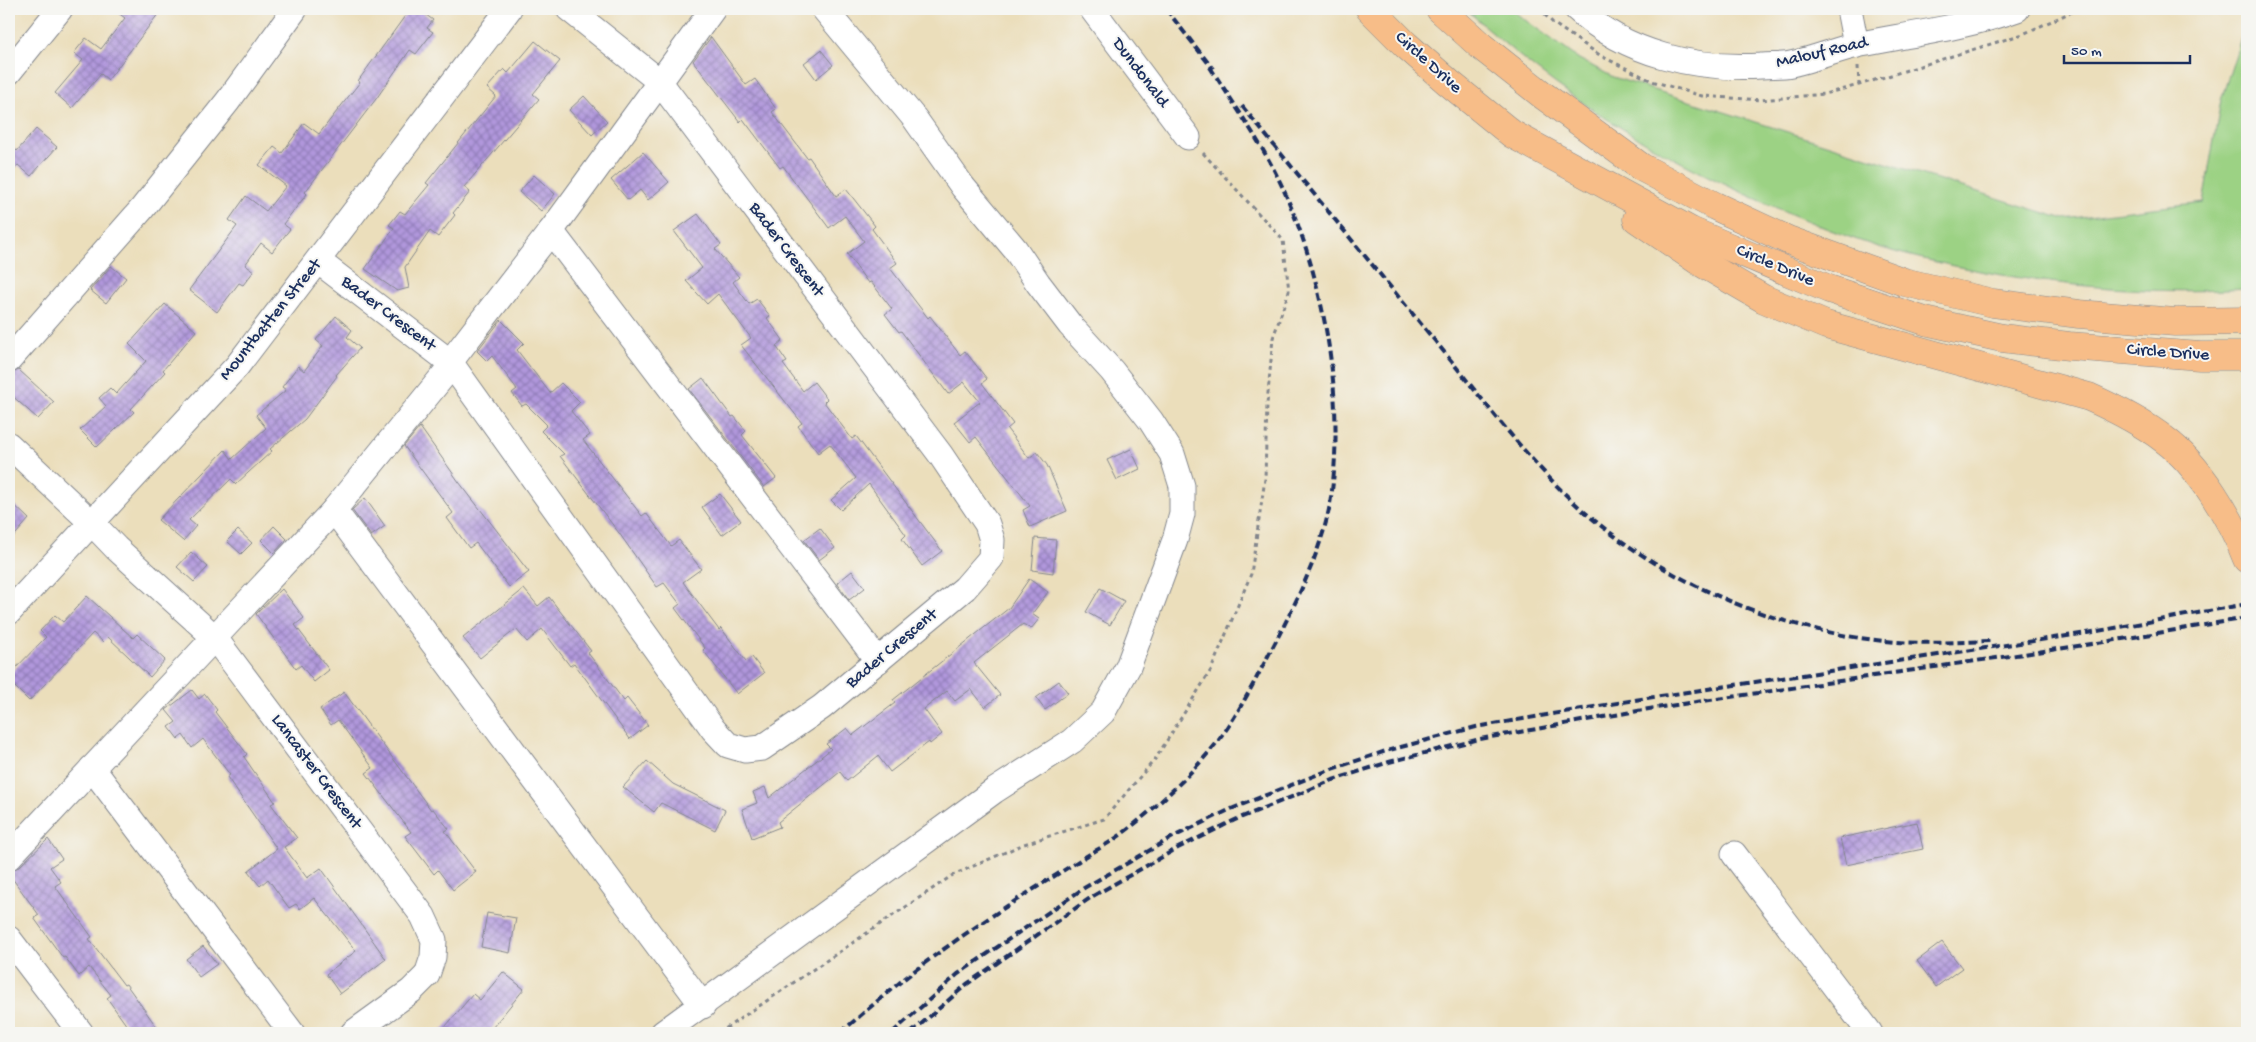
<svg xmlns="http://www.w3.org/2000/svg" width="2256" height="1042" viewBox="0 0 2256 1042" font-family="'Gochi Hand',sans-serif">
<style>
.green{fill:#9cd284;stroke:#5c8071}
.building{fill:url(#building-cross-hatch)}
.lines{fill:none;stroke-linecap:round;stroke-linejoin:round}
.minor-casing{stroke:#83868c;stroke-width:27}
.highway-casing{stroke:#83868c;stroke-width:29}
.path{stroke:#83868c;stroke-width:3;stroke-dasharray:4 4;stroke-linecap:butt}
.minor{stroke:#fff;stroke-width:25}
.highway{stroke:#f7bd88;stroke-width:28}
.rail{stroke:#1b2f5e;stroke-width:4;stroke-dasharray:8 4;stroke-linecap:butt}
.labels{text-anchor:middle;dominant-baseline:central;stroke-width:4;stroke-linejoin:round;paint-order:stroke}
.street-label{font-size:18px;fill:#1b2f5e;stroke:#f6f6f2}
</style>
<defs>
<pattern id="building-cross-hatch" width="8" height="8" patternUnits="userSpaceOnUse" patternTransform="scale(1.25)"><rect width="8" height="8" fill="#b197dc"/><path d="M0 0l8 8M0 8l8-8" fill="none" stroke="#8f7cb6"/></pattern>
</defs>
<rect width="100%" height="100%" fill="#f6f6f2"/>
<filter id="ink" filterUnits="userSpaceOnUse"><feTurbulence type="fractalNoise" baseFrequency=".02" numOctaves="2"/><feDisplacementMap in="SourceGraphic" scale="10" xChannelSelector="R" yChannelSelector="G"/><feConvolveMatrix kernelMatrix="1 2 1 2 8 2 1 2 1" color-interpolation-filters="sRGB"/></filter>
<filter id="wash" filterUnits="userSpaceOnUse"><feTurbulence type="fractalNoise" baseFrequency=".0096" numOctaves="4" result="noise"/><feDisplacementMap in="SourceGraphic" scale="20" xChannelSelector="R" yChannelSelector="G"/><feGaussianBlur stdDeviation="1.12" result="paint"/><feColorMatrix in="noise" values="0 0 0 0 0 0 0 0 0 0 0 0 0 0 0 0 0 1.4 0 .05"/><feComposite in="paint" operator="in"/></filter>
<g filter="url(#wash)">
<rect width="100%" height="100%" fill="#ebdebb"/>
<path class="green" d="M1466 9H1510L1579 59 1613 77 2064 219 2203 202 2221 100 2247 20V289C2131 296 2011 282 1899 253 1855 241 1812 223 1770 205 1657 156 1556 94 1466 9Z"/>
<g id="blocks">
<g class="building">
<polygon points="113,9 162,9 108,80 101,74 72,108 55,93 83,60 74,53 86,38 101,49 125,18"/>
<polygon points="410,9 418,9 433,20 427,28 433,32 416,54 410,50 376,99 305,192 307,194 283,224 290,229 272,252 261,243 245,265 254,271 243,285 239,283 217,312 189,290 237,226 229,220 246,196 266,211 286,186 259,165 274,147 282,153 304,123 319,134 360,82 358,81"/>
<polygon points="711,37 746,85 755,79 776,109 772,112 807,158 809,157 836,196 846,189 875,226 872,229 897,263 890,268 928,318 930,316 960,355 965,351 987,379 982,383 1013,424 1007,429 1029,458 1037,452 1047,465 1067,511 1030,527 1023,510 1030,506 976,437 970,442 954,422 980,402 964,382 948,394 901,331 899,332 885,314 892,309 871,282 868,283 847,254 864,241 845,216 829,228 783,166 780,168 743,119 740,122 693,61"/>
<polygon points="535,41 560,61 533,94 539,99 464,187 470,192 453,213 455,215 438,237 430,231 405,267 409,288 397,291 365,269 394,228 389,225 400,211 405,214 429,185 426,183 496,96 487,88 504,69 508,73"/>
<polygon points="821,50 833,65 816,79 804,63"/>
<polygon points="584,96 607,121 592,135 569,110"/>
<polygon points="36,129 57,147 31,176 18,165 9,175 9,144 17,151"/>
<polygon points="643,152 669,182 648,200 640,190 628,200 611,180"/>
<polygon points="534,175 555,194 541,211 519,192"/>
<polygon points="698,214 721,245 715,249 739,277 733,282 749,304 757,299 770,316 767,318 783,340 776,346 787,362 783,364 803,391 814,382 827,399 824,402 852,439 856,436 942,551 922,566 902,539 906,535 869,484 841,510 831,500 856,478 830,444 818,453 798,426 802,423 741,345 751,338 718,294 707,304 686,281 702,268 674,231"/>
<polygon points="111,266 126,278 106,303 90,290"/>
<polygon points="165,304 196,331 163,370 165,372 131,409 134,412 97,447 80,430 106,406 99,398 110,388 116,394 146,361 129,344"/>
<polygon points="336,316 352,330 347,337 360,348 336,375 337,376 305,419 270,449 272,451 236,484 231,479 189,520 196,526 183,541 158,520 225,450 232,459 266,428 256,415 286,390 282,387 298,366 304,371 323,346 316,340"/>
<polygon points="501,320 524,343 517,350 550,393 561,383 580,402 571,411 590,435 583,440 642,516 646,513 671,546 679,540 701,569 683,582 719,630 721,628 746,661 752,657 764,673 737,694 703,650 705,648 675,608 680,604 664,583 657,587 619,533 560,456 564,454 541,431 547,425 526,404 522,406 512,393 517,389 492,356 487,361 477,351"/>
<polygon points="19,370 54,402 38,419 9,393 9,374"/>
<polygon points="703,378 732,417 734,416 746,431 742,435 776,478 764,487 689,389"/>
<polygon points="420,427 459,482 529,572 509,587 476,543 469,548 447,518 453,513 404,446"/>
<polygon points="1131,449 1140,469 1117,480 1107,460"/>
<polygon points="720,494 741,521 722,535 702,507"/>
<polygon points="365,498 385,526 371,536 352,510"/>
<polygon points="9,500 29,519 9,542"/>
<polygon points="274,526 287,539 274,553 261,540"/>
<polygon points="820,528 835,548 819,560 804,540"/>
<polygon points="238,530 252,543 241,554 227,541"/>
<polygon points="1035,538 1056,540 1053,573 1032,570"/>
<polygon points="191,552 208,567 194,582 177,567"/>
<polygon points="852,571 865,588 849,600 837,583"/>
<polygon points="1029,579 1048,592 1032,614 1039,619 1031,629 1023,624 974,663 1000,695 985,707 971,689 955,701 947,691 924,709 942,734 930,744 929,742 890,772 878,756 847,781 840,772 778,822 780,827 752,838 742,809 757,803 753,792 765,787 769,798 831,749 826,744 847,728 853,735 895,703 893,700 1009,608"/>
<polygon points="1100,588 1124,601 1110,625 1086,612"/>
<polygon points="282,589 304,618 295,625 329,670 314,682 301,665 296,669 256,614"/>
<polygon points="524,589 538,606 549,597 591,651 588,653 624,701 627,698 648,725 630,739 574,663 570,666 542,629 527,642 516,629 480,658 463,638"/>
<polygon points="87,596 133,638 137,634 165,660 150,677 108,637 103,642 93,633 29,701 9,681 9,675 46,637 40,631 55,615 63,622"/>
<polygon points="1059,681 1068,693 1045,710 1036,698"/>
<polygon points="192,690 199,699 205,694 217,710 215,712 247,754 244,757 275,802 271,804 297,838 284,847 307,878 321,868 386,959 340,994 326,974 356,951 314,898 300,909 296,904 289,908 268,879 260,886 248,871 277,849 227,777 230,775 203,739 192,748 183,735 178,739 169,727 176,722 166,710"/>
<polygon points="344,692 431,810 433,809 449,829 445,831 476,872 453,890 438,870 434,874 405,836 411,832 366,773 373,768 338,720 331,725 320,709"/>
<polygon points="647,761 673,784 725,810 715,830 661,803 654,812 623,787"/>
<polygon points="1917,822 1923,849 1846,865 1840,838"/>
<polygon points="48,839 62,859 50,867 61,882 55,886 92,937 89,939 124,985 126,984 161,1033 132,1033 107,998 111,995 89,967 79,976 65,957 63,958 34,918 39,915 9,874 9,871 19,867"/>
<polygon points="487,913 516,918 510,953 481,947"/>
<polygon points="1942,942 1962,968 1936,987 1917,961"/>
<polygon points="203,946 217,964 199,977 186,959"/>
<polygon points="503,972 524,989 488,1033 440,1033 473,994 480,1000"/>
</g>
</g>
</g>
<g filter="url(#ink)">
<use href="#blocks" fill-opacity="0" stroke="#83868c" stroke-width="1"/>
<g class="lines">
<defs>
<g id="minor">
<polyline points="1092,9 1188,137"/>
<path d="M1577 9C1626 54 1696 70 1761 66 1771 65 1782 66 1791 64 1815 59 1838 49 1861 44 1913 34 1967 27 2017 9"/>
<polyline points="1849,9 1856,45"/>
<polyline points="9,72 60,9"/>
<polyline points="551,231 878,661"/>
<polyline points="318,261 450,362 713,729 728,745 745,750 762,748 822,707 965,588 991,558 992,540 987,524 940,454 659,81 569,9"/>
<polyline points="9,360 141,210 228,101 295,9"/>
<polyline points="450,362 551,231 713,9"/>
<polyline points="9,445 92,523 116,548 214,637 423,916 434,940 433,957 427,975 411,991 353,1033"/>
<polyline points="334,510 703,1006"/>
<polyline points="9,612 237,366 509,9"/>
<polyline points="92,768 292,1033"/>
<polyline points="1734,854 1870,1033"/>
<polyline points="9,857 334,510 452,365"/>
<polyline points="9,939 81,1033"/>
<polyline points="663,1033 994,791 1072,741 1103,712 1128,667 1175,540 1182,514 1182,486 1172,454 1151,421 1112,371 1070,325 1038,283 1015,249 963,187 915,119 824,9"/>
</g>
<g id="highway">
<polyline points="1370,9 1406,45 1448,82 1512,134 1691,231 1829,289 1925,321 2002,338 2069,346 2200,356 2247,356"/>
<polyline points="1440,9 1482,47 1544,96 1641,167 1715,206 1788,240 1904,282 1993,303 2079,314 2175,322 2247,321"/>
<path d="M1637 219 1700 262 1764 299 1826 325 2089 397C2116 409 2142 422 2165 440 2199 465 2232 520 2247 559"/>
</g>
</defs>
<use href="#minor" class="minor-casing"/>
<use href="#highway" class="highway-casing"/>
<g class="path">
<polyline points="1539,9 1553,23 1601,56 1652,81 1702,96 1761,100 1824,94 1859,85 2023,34 2078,9"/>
<polyline points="1858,66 1859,85"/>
<polyline points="719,1033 953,875 1024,844 1104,819 1156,758 1211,670 1251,574 1265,479 1267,404 1273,338 1289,291 1283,240 1202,152"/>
</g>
<use href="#minor" class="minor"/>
<use href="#highway" class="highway"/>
<g class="rail">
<polyline points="1166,9 1213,69"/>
<path d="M1242 106C1308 187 1374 267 1440 347 1480 396 1518 447 1562 491 1647 576 1778 634 1897 642 1928 644 1959 642 1990 641"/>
<path d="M840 1033C874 1004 908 974 944 949 987 918 1032 890 1077 862 1092 852 1109 844 1123 833 1155 809 1204 763 1226 730 1242 706 1255 681 1268 656 1292 611 1321 554 1330 504 1346 408 1326 289 1288 200 1268 151 1236 108 1208 64"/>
<polyline points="892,1033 958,974 1084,888 1173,837 1231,809 1329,770 1386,751 1476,727 1647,698 2087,633 2247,604"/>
<polyline points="911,1033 967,984 1093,896 1178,848 1235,820 1333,780 1389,762 1480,739 1649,709 2098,643 2247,618"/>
</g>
</g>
</g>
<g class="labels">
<g class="street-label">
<text transform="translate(1822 53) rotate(-13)">Malouf Road</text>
<text transform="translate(1428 63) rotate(42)">Circle Drive</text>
<text transform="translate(1140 73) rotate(53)">Dundonald</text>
<text transform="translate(786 250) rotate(53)">Bader Crescent</text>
<text transform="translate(1775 266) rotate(23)">Circle Drive</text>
<text transform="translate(388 314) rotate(37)">Bader Crescent</text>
<text transform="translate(271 320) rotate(-51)">Mountbatten Street</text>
<text transform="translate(2168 353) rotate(4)">Circle Drive</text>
<text transform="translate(892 649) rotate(-40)">Bader Crescent</text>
<text transform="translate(316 772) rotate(53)">Lancaster Crescent</text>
</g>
</g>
<rect width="2256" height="1042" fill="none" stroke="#f6f6f2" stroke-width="30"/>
<path d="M2064 55v8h126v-8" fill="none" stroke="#1b2f5e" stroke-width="2.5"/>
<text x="2071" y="55" font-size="15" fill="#1b2f5e" stroke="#f6f6f2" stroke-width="4" paint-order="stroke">50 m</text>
</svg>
